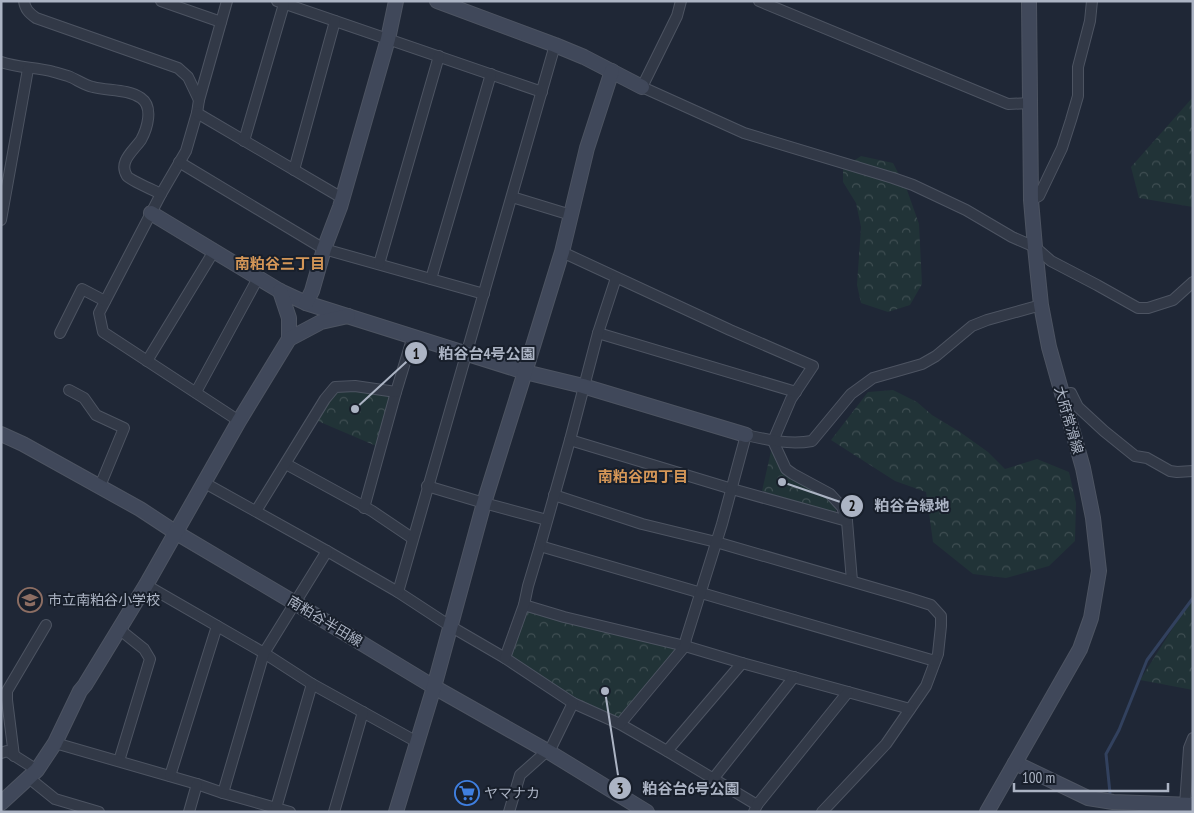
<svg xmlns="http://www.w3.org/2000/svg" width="1194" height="813" viewBox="0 0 1194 813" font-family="'PT Sans Narrow','Noto Sans JP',sans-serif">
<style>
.forest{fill:url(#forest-crowns)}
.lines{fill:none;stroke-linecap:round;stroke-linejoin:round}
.stream{stroke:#32415e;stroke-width:3}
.street-casing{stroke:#4d5462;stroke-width:12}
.secondary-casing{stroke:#4d5462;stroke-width:16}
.street{stroke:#323947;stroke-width:10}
.secondary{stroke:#40485a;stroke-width:14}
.labels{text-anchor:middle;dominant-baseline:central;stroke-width:4;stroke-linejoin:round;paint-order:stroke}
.street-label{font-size:14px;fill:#acb4c4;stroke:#181f2b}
.poi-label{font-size:14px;fill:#acb4c4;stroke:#181f2b;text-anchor:start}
.neighbourhood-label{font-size:15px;font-weight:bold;fill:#d49657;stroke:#181f2b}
.leader{fill:none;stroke:#acb4c4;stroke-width:2}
.callout-dot{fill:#acb4c4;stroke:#181f2b;stroke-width:2}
.mark-label{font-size:15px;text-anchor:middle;font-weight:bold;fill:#111}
.callout-label{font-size:15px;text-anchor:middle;font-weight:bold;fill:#acb4c4;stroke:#181f2b;stroke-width:4;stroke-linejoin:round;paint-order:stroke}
</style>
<defs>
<pattern id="forest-crowns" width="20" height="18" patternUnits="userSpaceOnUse" patternTransform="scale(1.25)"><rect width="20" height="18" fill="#213337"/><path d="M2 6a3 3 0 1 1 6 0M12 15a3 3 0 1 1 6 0" fill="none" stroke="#3f4e52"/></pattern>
</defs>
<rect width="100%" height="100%" fill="#1f2736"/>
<g class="forest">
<polygon points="1193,97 1193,207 1139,198 1131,167"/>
<polygon points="861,156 893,163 907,190 919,224 922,284 910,305 888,312 861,303 857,285 861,227 856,203 843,182 843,168"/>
<polygon points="335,387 396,392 381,448 313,419"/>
<polygon points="893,390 917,402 932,415 960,432 988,452 1005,469 1037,459 1069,472 1076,503 1075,541 1049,566 1006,578 973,574 933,542 926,492 895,481 831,440 868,392"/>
<polygon points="772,447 776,457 826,497 836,509 836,513 762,491"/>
<polygon points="1193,596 1193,690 1140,680"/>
<polygon points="524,605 685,646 620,724 505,658"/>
</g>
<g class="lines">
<polyline class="stream" points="1110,793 1106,754 1119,730 1147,660 1193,598"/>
<defs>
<g id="street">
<path d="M24 1C25 9 29 13 36 18L178 68 188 77 199 100"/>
<polyline points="161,1 221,22"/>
<polyline points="227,1 199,100 197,113 186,151 161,194 99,313 103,332 239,421"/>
<polyline points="277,1 542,92"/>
<polyline points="681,1 677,16 642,87 744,133 893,178 913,185 966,210 1012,237 1035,247 1051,261 1097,285 1138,308 1148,308 1173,300 1193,282"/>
<polyline points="759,1 1008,104 1030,103"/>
<path d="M1 62C18 68 36 67 54 72 58 73 64 75 68 76 76 79 84 85 93 87 108 91 128 89 141 98 154 107 147 129 141 140 133 151 118 162 127 176 131 181 154 190 161 194"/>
<polyline points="197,113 342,198"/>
<polyline points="244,141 284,4"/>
<polyline points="179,162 324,249 484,294"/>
<polyline points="294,170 335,21"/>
<polyline points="512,197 571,215"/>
<polyline points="1031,200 1039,196 1062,148 1071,120 1078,96 1078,67 1090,21 1092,1"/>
<polyline points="1,220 28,69"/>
<polyline points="562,252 730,330 813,366 791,399 773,441 786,469 793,474 830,494 842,507 847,521 852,581"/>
<polyline points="379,264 439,56"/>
<polyline points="431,279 491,74"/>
<polyline points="60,333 82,289 105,301"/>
<polyline points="598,333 796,392"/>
<polyline points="147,361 214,251"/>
<polyline points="69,390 84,398 96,415 124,428 100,486"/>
<polyline points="196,392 258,278"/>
<polyline points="1062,394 1071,393 1078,407 1104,431 1135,456 1147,458 1170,471 1177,472 1193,471"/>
<polyline points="570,440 732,489 847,521"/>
<polyline points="286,464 372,511 412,538"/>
<polyline points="203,482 327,551 398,592 450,626 505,658 573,703 620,724 667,751 757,805 754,812"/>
<polyline points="427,486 484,503 547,520"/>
<polyline points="554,495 642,524 716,542 909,598 931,605 941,616 941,626 938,654 926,686 886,744 822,812"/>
<polyline points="364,508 396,392 413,336"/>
<polyline points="256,511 325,399 335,387 355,386 396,392"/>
<polyline points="540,546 935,661"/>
<polyline points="146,585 264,653 312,684 417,742"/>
<polyline points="398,592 555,45"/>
<polyline points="524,605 564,617 685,646 742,663 910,709"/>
<polyline points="119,629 144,649 150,659 119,761"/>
<polyline points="505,658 524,605 528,586 540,546 570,440 598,333 616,278"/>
<path d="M620 724 685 646 686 639 722 524 746 435C768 440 790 445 812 441L851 394 873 378 922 364 936 356 972 326 987 320 1041 305"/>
<polyline points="55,743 197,784 223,793 290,812"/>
<polyline points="667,751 742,663"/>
<polyline points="549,752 573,703"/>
<polyline points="1,753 7,751 37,770"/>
<polyline points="14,756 7,700 7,691 46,625"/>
<polyline points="170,776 217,626"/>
<polyline points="29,778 55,799 99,812"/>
<polyline points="713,779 794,677"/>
<polyline points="223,793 264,653 327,551"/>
<polyline points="757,805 848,692"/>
<polyline points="1185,805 1189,748 1193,738"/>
<polyline points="276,808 312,684"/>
<polyline points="189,812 197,784"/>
<polyline points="334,812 363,712"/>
<polyline points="509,812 520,775 547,751"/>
</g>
<g id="secondary">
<polyline points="437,1 555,45 584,57 642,87"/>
<polyline points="151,213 280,291 306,303 525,372 583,386 746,435"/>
<polyline points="280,291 289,318 289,339"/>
<polyline points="306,303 312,291 324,249 340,207 388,39 396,1"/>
<polyline points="1,434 23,444 140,509 175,532 295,603 434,687 549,752 647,812"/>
<polyline points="1015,763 1088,798 1113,802 1193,805"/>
<polyline points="1,803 37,770 55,743 80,691 85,685 146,585 239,421 289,339 321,322 348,316"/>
<polyline points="396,812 434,687 484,503 525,372 562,252 587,148 612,71"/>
<polyline points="987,812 1080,649 1091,618 1099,571 1093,518 1083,468 1049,347 1041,305 1035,247 1031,200 1029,1"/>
</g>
</defs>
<use href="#street" class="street-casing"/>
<use href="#secondary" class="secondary-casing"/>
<use href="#street" class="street"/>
<use href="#secondary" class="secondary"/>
</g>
<defs>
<symbol id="school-ring" viewBox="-11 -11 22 22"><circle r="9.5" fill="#181f2b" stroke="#8d6e63" stroke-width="1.5"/><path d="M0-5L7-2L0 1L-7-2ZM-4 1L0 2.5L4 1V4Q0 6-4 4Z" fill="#8d6e63"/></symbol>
<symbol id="supermarket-ring" viewBox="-11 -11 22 22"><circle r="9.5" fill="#181f2b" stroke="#3f7fe0" stroke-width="1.5"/><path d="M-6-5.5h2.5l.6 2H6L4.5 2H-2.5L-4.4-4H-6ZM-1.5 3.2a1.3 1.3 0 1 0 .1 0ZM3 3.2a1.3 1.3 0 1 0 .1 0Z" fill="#3f7fe0"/></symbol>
</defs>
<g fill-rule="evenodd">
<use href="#school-ring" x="16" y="586" width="28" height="28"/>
<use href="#supermarket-ring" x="453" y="779" width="28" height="28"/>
</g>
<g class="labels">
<g class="street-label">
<text transform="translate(1069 420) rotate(74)">大府常滑線</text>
<text transform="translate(325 621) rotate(31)">南粕谷半田線</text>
</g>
<g class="poi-label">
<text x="48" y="600">市立南粕谷小学校</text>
<text x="484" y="793">ヤマナカ</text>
</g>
<g class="neighbourhood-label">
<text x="280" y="263">南粕谷三丁目</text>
<text x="643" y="476">南粕谷四丁目</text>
</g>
</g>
<path class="leader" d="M355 409L416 353M782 482L852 506M605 691L620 788"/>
<g class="callout-dot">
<circle cx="355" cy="409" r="5"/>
<circle cx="782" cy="482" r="5"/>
<circle cx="605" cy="691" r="5"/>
<circle cx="416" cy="353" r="12"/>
<circle cx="852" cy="506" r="12"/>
<circle cx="620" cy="788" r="12"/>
</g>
<g class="mark-label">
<text x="416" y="359">1</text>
<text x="852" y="511">2</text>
<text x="620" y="794">3</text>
</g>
<g class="callout-label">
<text x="487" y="359">粕谷台4号公園</text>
<text x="912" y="511">粕谷台緑地</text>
<text x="691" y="794">粕谷台6号公園</text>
</g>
<rect width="1194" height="813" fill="none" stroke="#acb4c4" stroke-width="5"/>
<path d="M1014 783v8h154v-8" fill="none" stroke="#acb4c4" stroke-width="2.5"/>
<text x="1022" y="783" font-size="15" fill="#acb4c4" stroke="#181f2b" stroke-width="4" paint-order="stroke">100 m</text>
</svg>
